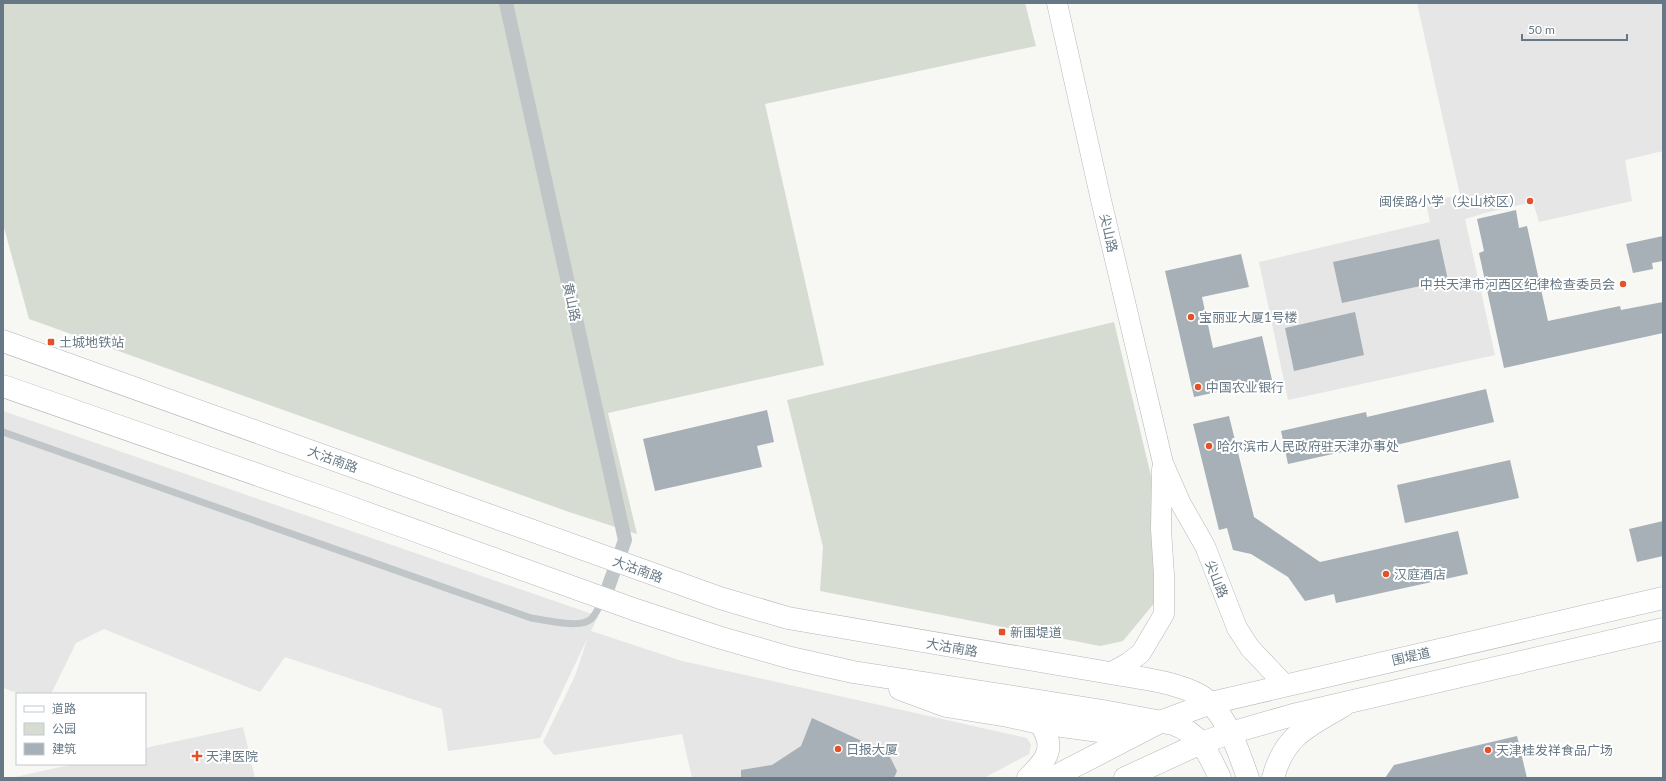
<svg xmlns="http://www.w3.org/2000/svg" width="1666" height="781" viewBox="0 0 1666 781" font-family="Lato,'Noto Sans SC',sans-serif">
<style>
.built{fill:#e5e6e5}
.green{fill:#d7dcd3}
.building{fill:#a7b0b6}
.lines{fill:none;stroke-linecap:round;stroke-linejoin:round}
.secondary-casing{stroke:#b3b9bd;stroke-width:21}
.primary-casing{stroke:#b2b7bb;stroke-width:23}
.trunk-casing{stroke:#b4b8bb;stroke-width:23}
.service{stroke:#c0c5c8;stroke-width:7}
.minor{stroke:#c0c5c8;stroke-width:14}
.secondary{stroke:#fff;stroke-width:20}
.primary{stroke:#fff;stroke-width:22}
.trunk{stroke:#fff;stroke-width:22}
.poi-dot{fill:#e45028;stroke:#fff;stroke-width:1.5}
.labels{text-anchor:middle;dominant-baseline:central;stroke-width:4;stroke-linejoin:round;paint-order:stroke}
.poi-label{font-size:13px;fill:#667885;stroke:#fff;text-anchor:start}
.street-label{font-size:13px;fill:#667885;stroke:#fff}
</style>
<rect width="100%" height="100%" fill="#f7f7f4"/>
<g class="built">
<polygon points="1417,3 1663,3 1663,151 1625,160 1632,201 1539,222 1533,202 1485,213 1465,219 1495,355 1288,400 1259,262 1430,222 1426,202 1460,195"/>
<polygon points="3,411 598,616 591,631 682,661 1027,738 1031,745 1029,754 984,778 692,778 682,734 554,755 543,742 575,676 588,637 540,738 448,751 442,709 285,657 260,692 104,629 76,643 51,694 21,694 3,688"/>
<polygon points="243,727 255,778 11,778 74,764 145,764 145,748"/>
</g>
<g class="green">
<polygon points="3,3 1025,3 1036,46 765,104 824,365 608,413 637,534 569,512 29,319 3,224"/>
<polygon points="1114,322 1152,480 1156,601 1123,641 1100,646 820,591 823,547 787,400"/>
</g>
<g class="building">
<polygon points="1516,210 1519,228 1527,226 1548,321 1620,306 1621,310 1663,302 1663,333 1504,368 1479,253 1484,251 1477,219"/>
<polygon points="1663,236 1663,261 1652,263 1653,269 1633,273 1626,244"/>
<polygon points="1439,239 1448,280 1342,303 1333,262"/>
<polygon points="1241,254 1249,287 1202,297 1213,348 1262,336 1272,380 1194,397 1165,271"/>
<polygon points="1355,312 1364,355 1294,371 1285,328"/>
<polygon points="1486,389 1494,422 1375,450 1373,445 1288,464 1281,431 1366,412 1367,417"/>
<polygon points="767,410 774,442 757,446 762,467 655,491 643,439"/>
<polygon points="1229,416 1254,517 1320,562 1458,531 1468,574 1336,603 1334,594 1305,601 1288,577 1251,554 1233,550 1227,528 1219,530 1193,424"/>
<polygon points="1510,460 1519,498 1405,523 1397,485"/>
<polygon points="1663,521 1663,556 1637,562 1629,529"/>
<polygon points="812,718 888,753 897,771 894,778 741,778 741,770 772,765 801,746"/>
<polygon points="1517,736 1527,778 1385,778 1394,765"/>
</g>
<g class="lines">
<defs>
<g id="secondary">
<polyline points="1057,3 1101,200 1163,463 1181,504 1205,546 1237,628 1250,648 1286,686"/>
<polyline points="1110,673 1128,663 1141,653 1164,614 1164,575 1161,529 1162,469"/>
</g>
<g id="primary">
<path d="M3 341 720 598 788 618 1110 673C1138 678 1192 683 1211 704 1230 724 1239 753 1248 778"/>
<path d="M3 386 330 500 636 610 718 637 791 658 853 672 1103 711 1173 724C1201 734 1208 753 1220 778"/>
<polyline points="900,689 946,706 1008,716 1040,723 1099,731 1123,731 1149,724"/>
<path d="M1028 778C1048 759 1056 747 1040 723"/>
<path d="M1273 778C1284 736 1308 726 1343 706"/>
</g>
<g id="trunk">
<polyline points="1052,778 1162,721 1211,703 1663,598"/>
<polyline points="1125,778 1201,743 1230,733 1293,715 1663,629"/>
</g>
</defs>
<use href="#secondary" class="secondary-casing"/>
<use href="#primary" class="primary-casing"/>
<use href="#trunk" class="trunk-casing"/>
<path class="service" d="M3 432 531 618C545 620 581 629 591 619 596 615 599 606 603 600"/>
<polyline class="minor" points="506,3 625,540 604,599"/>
<use href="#secondary" class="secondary"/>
<use href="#primary" class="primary"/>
<use href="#trunk" class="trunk"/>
</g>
<g class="poi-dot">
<circle cx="1530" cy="201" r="4"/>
<circle cx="1623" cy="284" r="4"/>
<circle cx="1191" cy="317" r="4"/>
<rect x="47" y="338" width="8" height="8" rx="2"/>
<circle cx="1198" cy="387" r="4"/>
<circle cx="1209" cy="446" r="4"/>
<circle cx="1386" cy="574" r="4"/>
<rect x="998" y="628" width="8" height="8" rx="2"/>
<circle cx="838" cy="749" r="4"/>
<circle cx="1488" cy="750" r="4"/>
<path d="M195 750h4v4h4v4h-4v4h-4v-4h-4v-4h4z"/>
</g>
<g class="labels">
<g class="poi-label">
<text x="1522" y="201" text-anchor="end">闽侯路小学（尖山校区）</text>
<text x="1615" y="284" text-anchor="end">中共天津市河西区纪律检查委员会</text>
<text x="1199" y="317">宝丽亚大厦1号楼</text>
<text x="59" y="342">土城地铁站</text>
<text x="1206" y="387">中国农业银行</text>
<text x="1217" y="446">哈尔滨市人民政府驻天津办事处</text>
<text x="1394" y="574">汉庭酒店</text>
<text x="1010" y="632">新围堤道</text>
<text x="846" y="749">日报大厦</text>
<text x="1496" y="750">天津桂发祥食品广场</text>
<text x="206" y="756">天津医院</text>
</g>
<g class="street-label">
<text transform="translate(1109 233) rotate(77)">尖山路</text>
<text transform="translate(572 302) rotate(78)">黄山路</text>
<text transform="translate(333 459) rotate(20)">大沽南路</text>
<text transform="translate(638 569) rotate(20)">大沽南路</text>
<text transform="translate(1217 579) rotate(69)">尖山路</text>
<text transform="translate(952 647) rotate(10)">大沽南路</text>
<text transform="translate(1411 656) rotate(-13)">围堤道</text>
</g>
</g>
<rect width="1666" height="781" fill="none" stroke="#667885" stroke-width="8"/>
<rect x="16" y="693" width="130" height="72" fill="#ffffff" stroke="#c2c9ce"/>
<rect x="24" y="706" width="20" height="6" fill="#ffffff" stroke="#c2c9ce"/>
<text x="52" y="713" font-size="12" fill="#667885">道路</text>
<rect x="24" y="723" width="20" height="12" fill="#d7dcd3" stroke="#c2c9ce"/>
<text x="52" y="733" font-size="12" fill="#667885">公园</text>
<rect x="24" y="743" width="20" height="12" fill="#a7b0b6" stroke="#c2c9ce"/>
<text x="52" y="753" font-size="12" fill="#667885">建筑</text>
<path d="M1522 34v6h105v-6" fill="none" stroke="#667885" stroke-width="2"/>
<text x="1528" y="34" font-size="12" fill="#667885" stroke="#ffffff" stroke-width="3" paint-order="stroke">50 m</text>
</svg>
